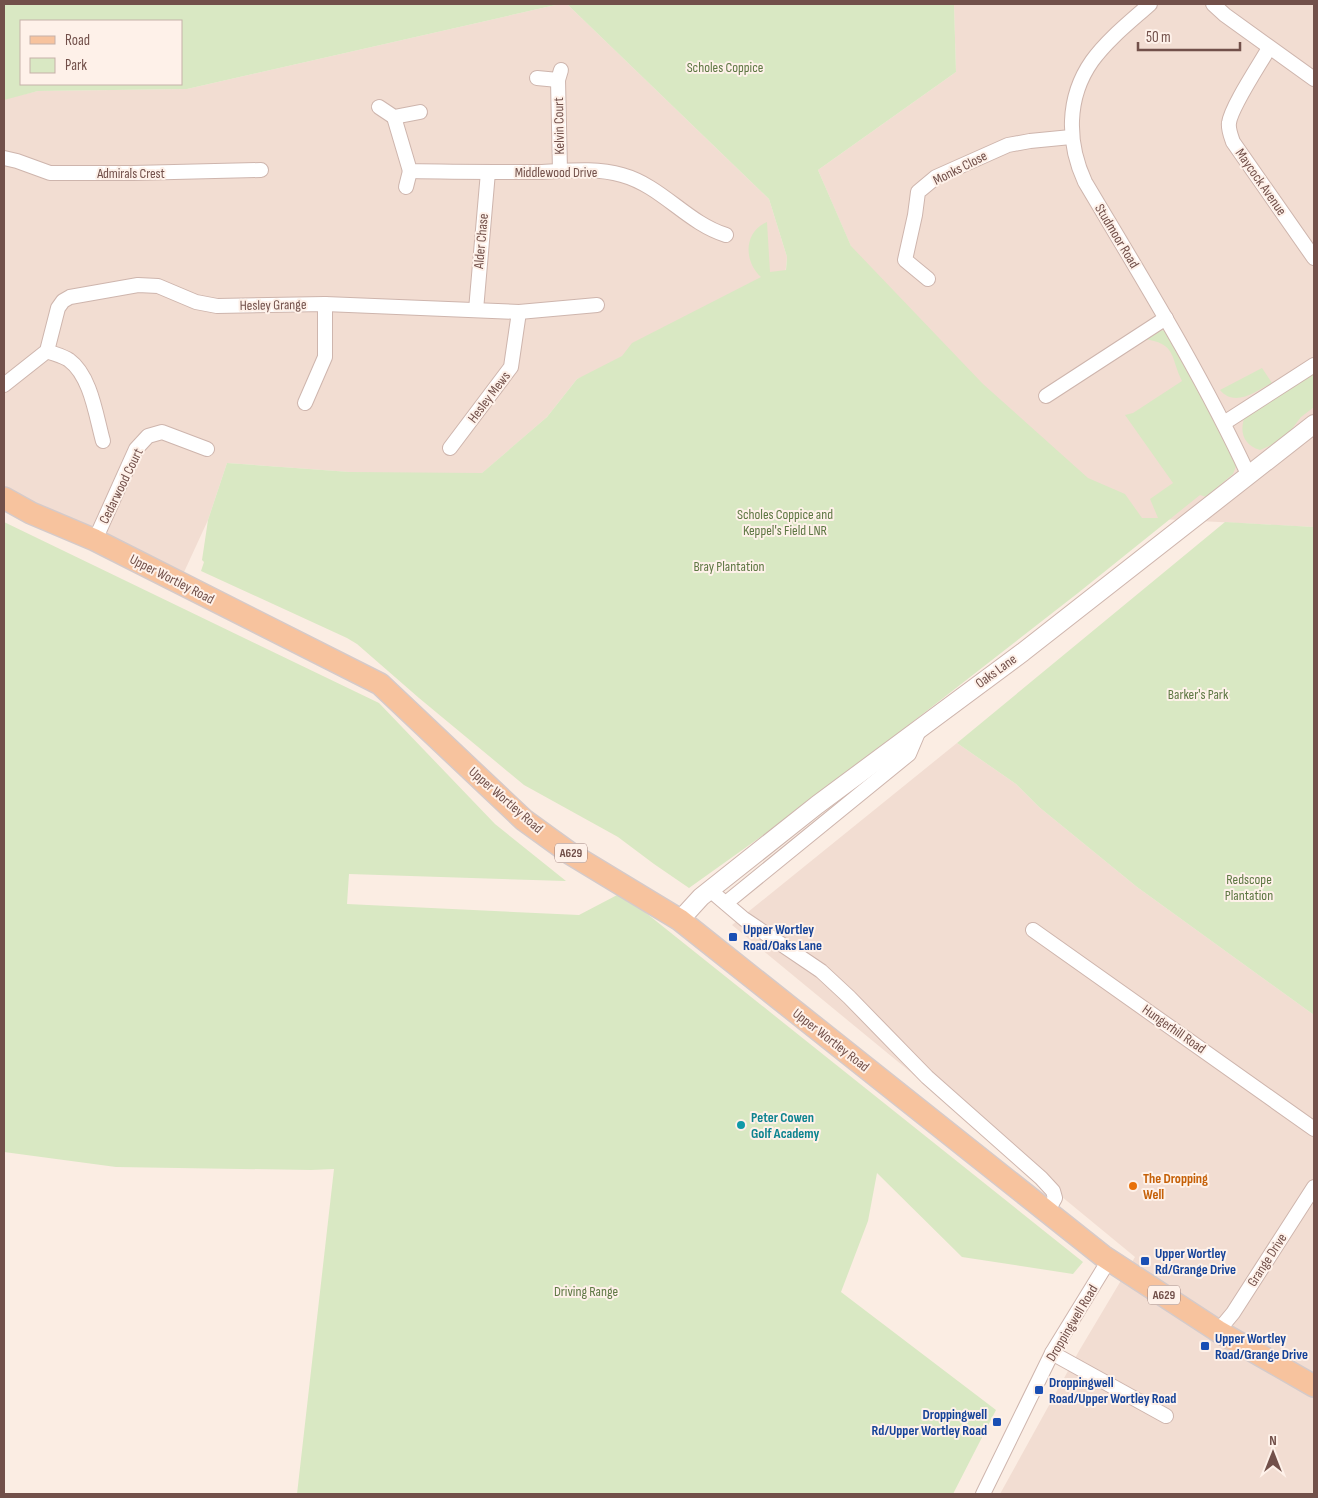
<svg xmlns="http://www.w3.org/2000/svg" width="1318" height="1498" viewBox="0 0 1318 1498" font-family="'Sofia Sans Condensed',sans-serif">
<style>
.residential{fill:#f2ddd2}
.green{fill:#d9e8c3;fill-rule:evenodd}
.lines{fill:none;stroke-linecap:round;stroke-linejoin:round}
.minor-casing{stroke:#ceb5ad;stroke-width:16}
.tertiary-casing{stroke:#ceb5ad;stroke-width:20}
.primary-casing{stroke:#d5cac9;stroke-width:24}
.minor{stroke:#fff;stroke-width:14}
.tertiary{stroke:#fff;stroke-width:18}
.primary{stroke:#f7c39e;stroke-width:21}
.transit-dot{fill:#1a4fb4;stroke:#fef1e9;stroke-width:2}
.culture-dot{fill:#0f9aa8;stroke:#fef1e9;stroke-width:2}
.food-dot{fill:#e8710a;stroke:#fef1e9;stroke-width:2}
.labels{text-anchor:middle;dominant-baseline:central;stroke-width:4;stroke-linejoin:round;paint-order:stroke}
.shield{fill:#fef1e9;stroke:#9c807a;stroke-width:1}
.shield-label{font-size:12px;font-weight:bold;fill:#72504a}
.park-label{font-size:14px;fill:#5e7743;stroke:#fef1e9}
.street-label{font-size:14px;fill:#72504a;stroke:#fef1e9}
.transit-label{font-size:14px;font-weight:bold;fill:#164399;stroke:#fef1e9;text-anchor:start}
.culture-label{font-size:14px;font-weight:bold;fill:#0d838f;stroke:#fef1e9;text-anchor:start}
.food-label{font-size:14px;font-weight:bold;fill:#c56008;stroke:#fef1e9;text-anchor:start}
</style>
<rect width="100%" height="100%" fill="#fbede3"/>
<g class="residential">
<polygon points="560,4 567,4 769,199 787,257 783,297 577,379 547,417 473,481 227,463 208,520 179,583 4,496 4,99 38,91 187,89"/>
<polygon points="954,4 1314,4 1314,527 1082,515 856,258 818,170 956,72"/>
<polygon points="957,743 1016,784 1039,807 1137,887 1314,1015 1314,1494 1000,1494 1079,1351 1135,1257 732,925"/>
</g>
<g class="green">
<path d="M4 4H560L187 89 38 91 4 100ZM21 21H181V84H21Z"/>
<path d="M567 4H954L956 72 818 170 851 246 983 384 1088 478 1125 494 1142 518H1158L1150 499 1173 483 1125 415 1133 413 1182 381C1170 357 1177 343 1143 339L1159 330 1166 331 1170 335 1237 464 1233 474 1206 497 1200 495 1078 593 811 801 689 888 654 864 618 837 524 785 419 698 357 644 347 638 201 571 204 562 202 560 208 520 227 463 350 472 482 473 547 417 577 379 622 356 632 343 761 277C744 262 743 232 767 222L770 272 786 270 787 257 769 199Z"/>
<path d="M1262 368 1272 383C1256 391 1235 408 1220 390Z"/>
<path d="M1314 373V407L1301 417 1288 434 1276 443 1260 450C1243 445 1239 431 1245 416Z"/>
<polygon points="4,522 379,703 495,824 566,881 349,874 347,904 579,915 621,893 1083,1262 1073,1274 962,1257 877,1173 868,1221 841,1292 996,1410 953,1494 297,1494 334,1169 311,1170 116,1167 4,1152"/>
<polygon points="1225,522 1314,527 1314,1015 1137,887 1039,807 1016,784 957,743"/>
</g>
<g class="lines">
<defs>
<g id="minor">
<path d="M1150 4C1130 22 1108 39 1092 61 1066 98 1067 143 1085 182 1142 278 1201 373 1248 474"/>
<polyline points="1213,4 1225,15 1314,79"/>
<path d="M1269 48C1260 64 1231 107 1229 123 1228 129 1231 136 1233 142L1314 258"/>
<polyline points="537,78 558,80 561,70"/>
<polyline points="558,80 560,171"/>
<polyline points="379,107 394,117 420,112"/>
<path d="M394 117 410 171C453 172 496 172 539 172 566 171 595 167 622 175 662 186 687 223 726 235"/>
<polyline points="4,158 17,161 50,173 133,173 261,170"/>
<polyline points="406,187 410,171"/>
<polyline points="928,279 905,260 915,215 918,192 936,177 1008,145 1030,141 1071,137"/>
<polyline points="476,310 488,172"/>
<path d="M47 351C54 354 63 356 69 360 91 376 96 416 103 441"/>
<polyline points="4,385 47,351 58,308 63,301 70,297 138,285 158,286 196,302 217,306 325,304 519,312 597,305"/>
<polyline points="1046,396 1166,318"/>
<polyline points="305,403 325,357 325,304"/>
<polyline points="1224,423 1314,365"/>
<polyline points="450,448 511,367 519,312"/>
<polyline points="95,540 136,449 148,436 162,432 207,449"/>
<polyline points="711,891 744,919 821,971 849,997 927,1077 1041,1178 1053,1191 1055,1198 1047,1212"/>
<polyline points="726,903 909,754 920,728"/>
<polyline points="1033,930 1314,1129"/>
<polyline points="1218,1331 1233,1313 1314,1187"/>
<polyline points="1052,1353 1166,1416"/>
<polyline points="983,1494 1052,1353 1109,1260"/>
</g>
<polyline id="tertiary" points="680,920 701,897 817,805 1023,652 1314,424"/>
<polyline id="primary" points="4,498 31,513 95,540 380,684 524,820 571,854 680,920 1103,1256 1218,1331 1314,1386"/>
</defs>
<use href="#minor" class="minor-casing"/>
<use href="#tertiary" class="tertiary-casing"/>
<use href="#primary" class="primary-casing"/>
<use href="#minor" class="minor"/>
<use href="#tertiary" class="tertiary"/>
<use href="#primary" class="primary"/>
</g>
<g class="transit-dot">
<rect x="728" y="932" width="10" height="10" rx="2.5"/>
<rect x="1140" y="1256" width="10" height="10" rx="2.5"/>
<rect x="1200" y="1341" width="10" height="10" rx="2.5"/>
<rect x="1034" y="1385" width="10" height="10" rx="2.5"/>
<rect x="992" y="1417" width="10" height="10" rx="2.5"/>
</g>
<circle class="culture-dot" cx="741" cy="1125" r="5"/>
<circle class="food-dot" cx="1133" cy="1186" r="5"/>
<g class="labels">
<g class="shield">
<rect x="555" y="843.5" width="32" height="19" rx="4"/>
<rect x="1148" y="1285.5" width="32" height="19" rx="4"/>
</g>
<g class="shield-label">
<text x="571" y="853">A629</text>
<text x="1164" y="1295">A629</text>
</g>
<g class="park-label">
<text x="725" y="67">Scholes Coppice</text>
<text x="785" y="514">Scholes Coppice and<tspan x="785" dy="16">Keppel's Field LNR</tspan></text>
<text x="729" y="566">Bray Plantation</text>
<text x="1198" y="694">Barker's Park</text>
<text x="1249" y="879">Redscope<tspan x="1249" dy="16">Plantation</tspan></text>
<text x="586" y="1291">Driving Range</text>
</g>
<g class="street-label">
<text transform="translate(559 126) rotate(-91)">Kelvin Court</text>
<text transform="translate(960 168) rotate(-27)">Monks Close</text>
<text x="556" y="172">Middlewood Drive</text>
<text x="131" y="173">Admirals Crest</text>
<text transform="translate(1261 182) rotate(55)">Maycock Avenue</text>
<text transform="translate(1117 236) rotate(59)">Studmoor Road</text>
<text transform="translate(481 241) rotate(-85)">Alder Chase</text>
<text transform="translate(273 305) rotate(-1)">Hesley Grange</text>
<text transform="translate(489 397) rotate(-53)">Hesley Mews</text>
<text transform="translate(121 486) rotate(-64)">Cedarwood Court</text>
<text transform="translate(172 579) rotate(27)">Upper Wortley Road</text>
<text transform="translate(996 671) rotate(-36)">Oaks Lane</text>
<text transform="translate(506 800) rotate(41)">Upper Wortley Road</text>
<text transform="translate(1174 1029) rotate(35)">Hungerhill Road</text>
<text transform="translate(831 1040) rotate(38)">Upper Wortley Road</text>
<text transform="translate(1267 1260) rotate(-57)">Grange Drive</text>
<text transform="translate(1072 1323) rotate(-59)">Droppingwell Road</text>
</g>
<g class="transit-label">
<text x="743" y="929">Upper Wortley<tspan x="743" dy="16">Road/Oaks Lane</tspan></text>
<text x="1155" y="1253">Upper Wortley<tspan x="1155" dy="16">Rd/Grange Drive</tspan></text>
<text x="1215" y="1338">Upper Wortley<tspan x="1215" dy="16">Road/Grange Drive</tspan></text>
<text x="1049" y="1382">Droppingwell<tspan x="1049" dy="16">Road/Upper Wortley Road</tspan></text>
<text x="987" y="1414" text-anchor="end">Droppingwell<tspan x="987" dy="16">Rd/Upper Wortley Road</tspan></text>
</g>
<g class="culture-label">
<text x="751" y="1117">Peter Cowen<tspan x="751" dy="16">Golf Academy</tspan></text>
</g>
<g class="food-label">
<text x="1143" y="1178">The Dropping<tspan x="1143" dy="16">Well</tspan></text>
</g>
</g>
<rect width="1318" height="1498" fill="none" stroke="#72504a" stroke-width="10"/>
<rect x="20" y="20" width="162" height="65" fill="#fef1e9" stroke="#c6b1a9"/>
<rect x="30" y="36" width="25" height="8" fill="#f7c39e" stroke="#c6b1a9"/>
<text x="65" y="45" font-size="15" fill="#72504a">Road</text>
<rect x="30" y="58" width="25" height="15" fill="#d9e8c3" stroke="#c6b1a9"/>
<text x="65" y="70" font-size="15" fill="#72504a">Park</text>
<g transform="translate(1273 1453)" stroke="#fef1e9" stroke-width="4" paint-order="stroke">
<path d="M0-4L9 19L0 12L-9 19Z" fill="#72504a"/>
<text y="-8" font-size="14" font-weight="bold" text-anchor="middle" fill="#72504a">N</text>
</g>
<path d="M1138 42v8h102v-8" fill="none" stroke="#72504a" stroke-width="2.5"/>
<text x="1146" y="42" font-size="15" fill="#72504a" stroke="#fef1e9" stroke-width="4" paint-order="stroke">50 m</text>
</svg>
